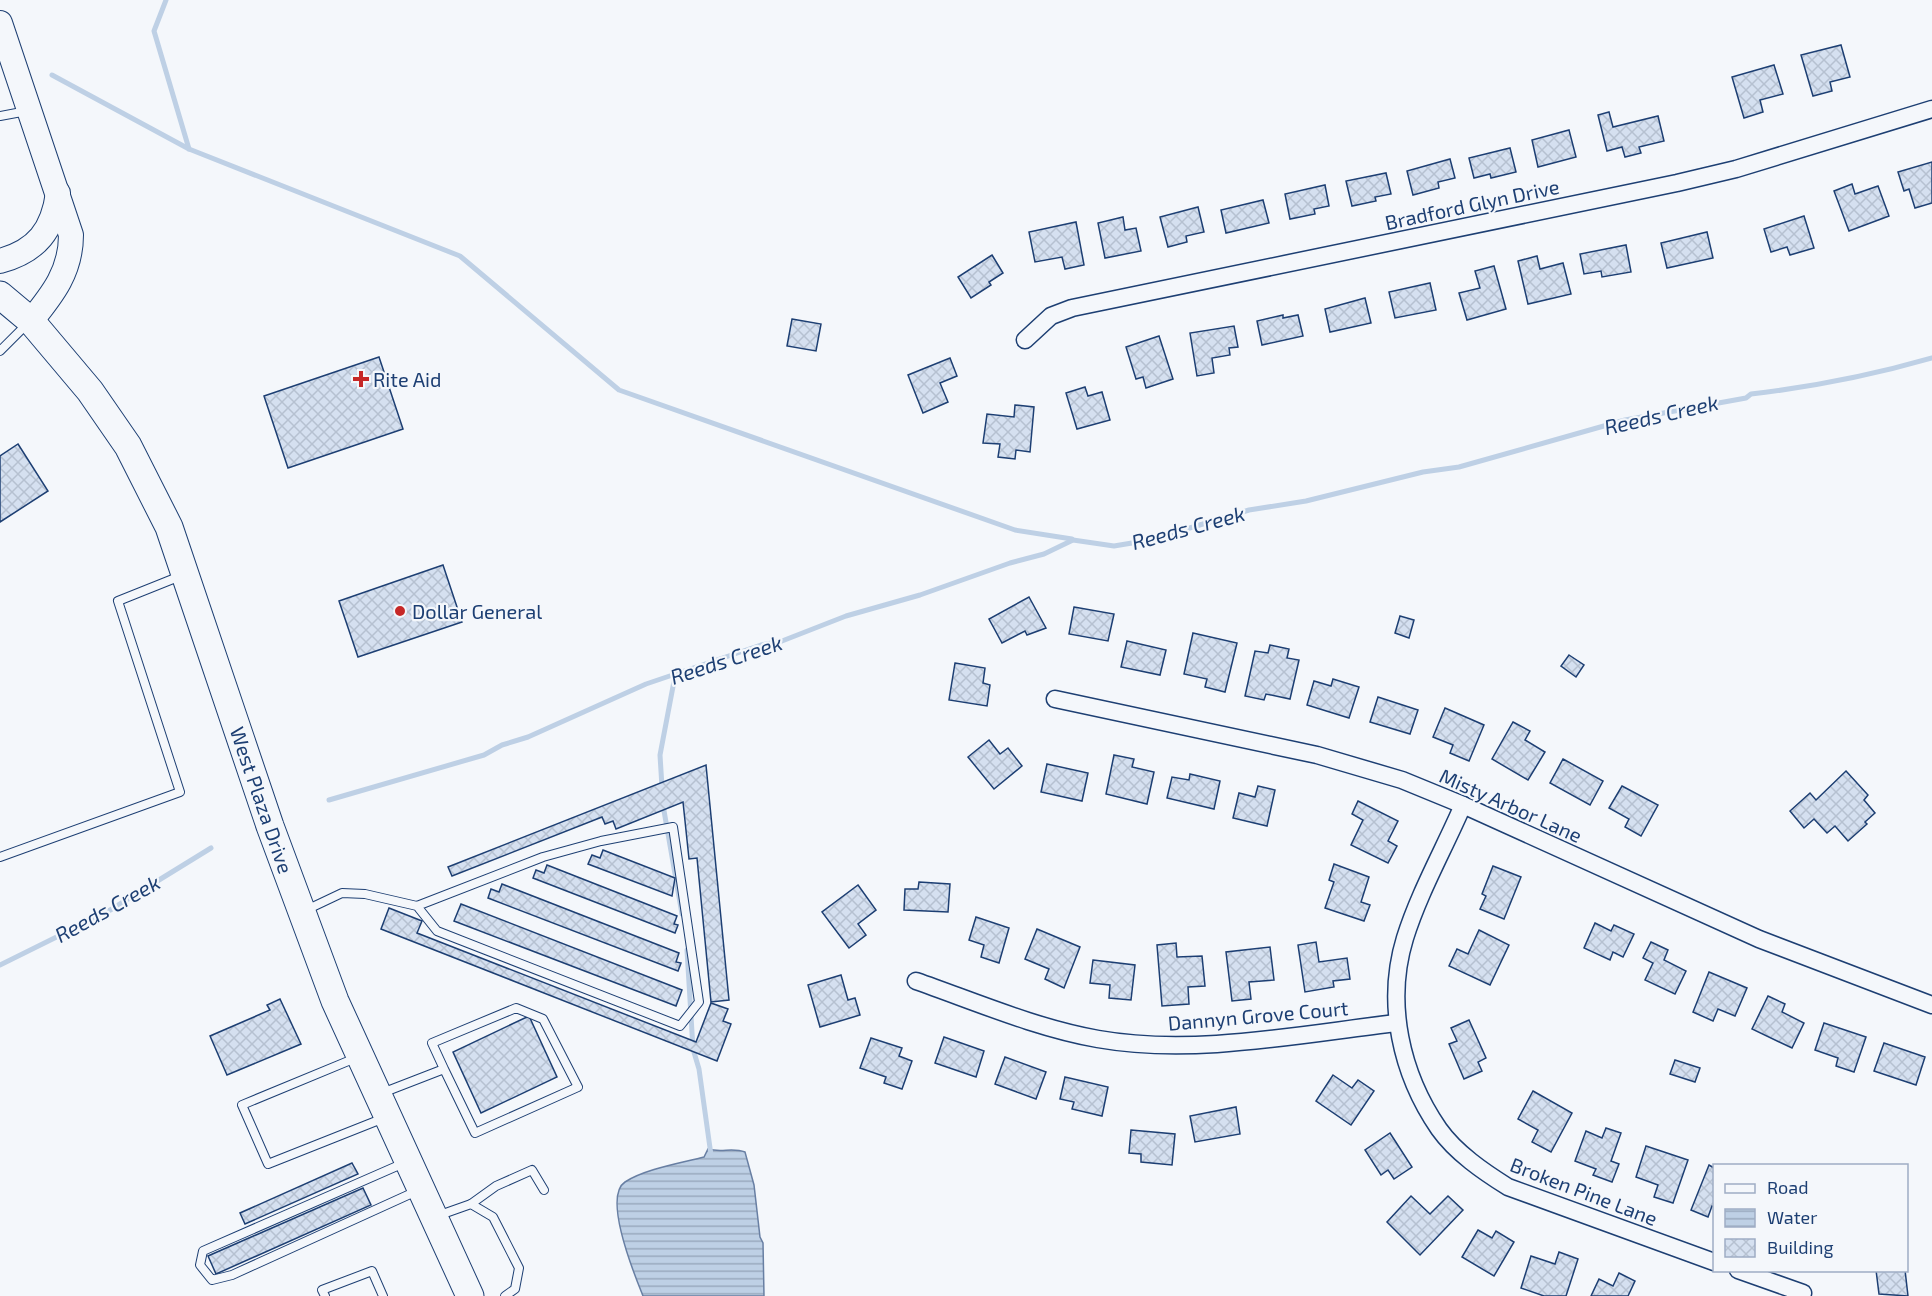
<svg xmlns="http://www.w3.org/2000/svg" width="1932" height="1296" viewBox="0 0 1932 1296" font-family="'Exo 2',sans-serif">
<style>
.water{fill:url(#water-rules);stroke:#687fa3;stroke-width:1.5}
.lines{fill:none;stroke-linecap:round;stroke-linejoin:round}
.stream{stroke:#bed0e5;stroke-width:5}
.building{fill:url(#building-cross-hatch);stroke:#1d3f73;stroke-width:1.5}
.lane-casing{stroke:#1d3f73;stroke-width:10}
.street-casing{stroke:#1d3f73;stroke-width:19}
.secondary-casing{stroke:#1d3f73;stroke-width:26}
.primary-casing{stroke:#1d3f73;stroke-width:29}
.lane{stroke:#f4f7fb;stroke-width:8}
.street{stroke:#f4f7fb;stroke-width:16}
.secondary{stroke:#f4f7fb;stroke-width:24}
.primary{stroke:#f4f7fb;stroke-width:27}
.poi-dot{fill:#c62828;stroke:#f4f7fb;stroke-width:2}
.labels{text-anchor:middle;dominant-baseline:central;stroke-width:4.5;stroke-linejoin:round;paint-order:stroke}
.street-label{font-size:20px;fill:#1d3f73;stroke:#f4f7fb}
.poi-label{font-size:20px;fill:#1d3f73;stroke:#f4f7fb;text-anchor:start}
.water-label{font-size:21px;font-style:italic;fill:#1d3f73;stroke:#f4f7fb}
</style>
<defs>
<pattern id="water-rules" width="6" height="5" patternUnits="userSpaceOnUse" patternTransform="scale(1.5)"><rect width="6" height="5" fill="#bed0e5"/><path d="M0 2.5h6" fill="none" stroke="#9aaabe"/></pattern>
<pattern id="building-cross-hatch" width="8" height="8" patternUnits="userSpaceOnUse" patternTransform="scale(1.5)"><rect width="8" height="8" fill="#d5e0f0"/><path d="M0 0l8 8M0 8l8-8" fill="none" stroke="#b6c1d1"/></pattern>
</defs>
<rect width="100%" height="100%" fill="#f4f7fb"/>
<path class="water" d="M708 1149C722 1153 732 1147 745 1152L754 1185 760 1237 763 1243 764 1296H643C635 1276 602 1197 625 1182 645 1169 681 1163 704 1157Z"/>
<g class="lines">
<g class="stream">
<polyline points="166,0 154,31 189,149"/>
<polyline points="52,75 189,149 460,256 619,390 1015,530 1072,539"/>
<polyline points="662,787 660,755 675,676"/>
<path d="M329 800 484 755 502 745 528 737 646 684 761 645 782 641 846 616 920 595 1010 563 1044 554 1073 540 1114 546 1150 540 1249 510 1306 501 1423 472 1459 467 1625 420 1746 398 1751 394C1813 387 1873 375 1932 358"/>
<polyline points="663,805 682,914"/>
<polyline points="687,950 693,1049 699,1069 711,1155"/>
<polyline points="0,965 107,912 211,848"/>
</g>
</g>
<g class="building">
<polygon points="1841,45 1850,77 1830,82 1832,91 1813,96 1801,55"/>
<polygon points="1774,65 1783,94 1760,100 1763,112 1744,118 1732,77"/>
<polygon points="1609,112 1613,127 1658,116 1664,141 1639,147 1641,153 1625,157 1622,147 1607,151 1598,115"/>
<polygon points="1569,130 1576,157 1538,167 1532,140"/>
<polygon points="1510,148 1516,172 1491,178 1490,174 1474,178 1469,158"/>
<polygon points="1450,159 1455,178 1438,182 1439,188 1413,195 1407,171"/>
<polygon points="1932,162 1932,203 1915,208 1909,189 1904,191 1898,172"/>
<polygon points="1386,173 1391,194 1375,197 1376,201 1352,206 1346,181"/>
<polygon points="1852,184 1855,194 1878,186 1889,216 1849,231 1834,191"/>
<polygon points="1325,185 1329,206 1314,209 1315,214 1290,219 1285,194"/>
<polygon points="1263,200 1269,223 1226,233 1221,210"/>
<polygon points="1198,207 1204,232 1186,236 1187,242 1168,247 1160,217"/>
<polygon points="1804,216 1814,248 1790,255 1787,247 1771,252 1764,229"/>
<polygon points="1123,217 1125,230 1136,228 1141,251 1105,258 1098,223"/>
<polygon points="1076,222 1084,265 1065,269 1062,257 1035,262 1029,232"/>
<polygon points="1707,232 1713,258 1667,268 1661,243"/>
<polygon points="1626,245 1631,272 1602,277 1601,271 1584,274 1580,254"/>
<polygon points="992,255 1003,273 989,282 991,285 971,298 958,277"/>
<polygon points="1537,256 1540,269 1563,263 1571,294 1528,304 1518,261"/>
<polygon points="1494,266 1506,309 1467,320 1459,293 1480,288 1475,271"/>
<polygon points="1430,283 1436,310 1395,318 1389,292"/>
<polygon points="1365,298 1371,323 1330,332 1325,309"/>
<polygon points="1283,315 1283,318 1298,315 1303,336 1262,345 1257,321"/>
<polygon points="792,319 821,324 816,351 787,346"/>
<polygon points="1234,326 1238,347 1229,348 1230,355 1212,358 1214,373 1197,376 1190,333"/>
<polygon points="1159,336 1173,379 1146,388 1143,377 1136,379 1126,347"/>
<polygon points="379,357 403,429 288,468 264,396"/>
<polygon points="950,358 957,376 940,383 948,402 923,413 908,375"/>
<polygon points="1085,387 1088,396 1102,392 1110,420 1077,429 1066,393"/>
<polygon points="1015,405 1034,407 1030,452 1016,450 1015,459 998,457 1000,444 983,443 987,414 1014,417"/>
<polygon points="18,444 48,491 0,522 0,456"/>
<polygon points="443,565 462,622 358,657 339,601"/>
<polygon points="1029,597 1046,628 1027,635 1025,631 1002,643 989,619"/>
<polygon points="1074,607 1114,614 1108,641 1069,634"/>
<polygon points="1400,616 1414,620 1409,638 1395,633"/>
<polygon points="1193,633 1237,643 1225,692 1205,687 1207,679 1184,674"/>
<polygon points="1127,641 1166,650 1160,675 1121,667"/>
<polygon points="1270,645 1289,649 1287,658 1299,660 1290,699 1266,694 1264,700 1245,696 1255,651 1268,653"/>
<polygon points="1569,655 1584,665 1576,677 1561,666"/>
<polygon points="955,663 985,668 983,683 990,685 987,706 949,700"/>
<polygon points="1333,679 1359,687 1349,718 1307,705 1314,681 1331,686"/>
<polygon points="1378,697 1418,710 1410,734 1370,722"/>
<polygon points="1445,708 1484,725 1469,761 1450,753 1453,745 1433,737"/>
<polygon points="1513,722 1530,731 1525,740 1545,752 1528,780 1492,759"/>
<polygon points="989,740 1000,754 1008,748 1022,766 994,789 968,757"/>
<polygon points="1114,755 1134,759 1132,767 1154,772 1147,804 1106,794"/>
<polygon points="1563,759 1603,781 1590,805 1550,783"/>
<polygon points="1047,764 1088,773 1082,801 1041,792"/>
<polygon points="706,765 729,1000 711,1002 697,858 689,859 683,802 616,829 613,821 605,824 602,817 452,876 448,867"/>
<polygon points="1846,771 1868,795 1864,800 1875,813 1865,822 1867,824 1848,841 1835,826 1827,833 1814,819 1804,828 1790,811 1810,793 1816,800"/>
<polygon points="1190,774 1220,781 1214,809 1167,798 1172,777 1189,780"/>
<polygon points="1258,786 1275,790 1267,826 1233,818 1239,793 1255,797"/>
<polygon points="1622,786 1658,805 1641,836 1625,827 1629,819 1609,808"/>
<polygon points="1358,801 1398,821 1388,841 1397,846 1388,863 1351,845 1363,820 1352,814"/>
<polygon points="603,850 675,878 672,896 588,864 592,855 600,858"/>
<polygon points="1334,864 1369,877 1361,902 1370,905 1364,921 1325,908 1334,882 1329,880"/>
<polygon points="547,865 677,916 674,924 678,925 675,933 533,878 536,870 544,873"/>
<polygon points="1493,866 1521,877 1504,919 1480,909 1486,896 1482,894"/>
<polygon points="919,882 950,884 948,912 904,910 905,889 918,889"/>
<polygon points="502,884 679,953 676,962 681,963 678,971 488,898 491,889 499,892"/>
<polygon points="858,885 876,910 858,924 866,935 849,948 822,912"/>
<polygon points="461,904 682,990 676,1006 454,921"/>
<polygon points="389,908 422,921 417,933 696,1042 711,1003 728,1009 723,1021 731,1024 717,1061 381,929"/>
<polygon points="976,917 1009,928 999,963 981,957 984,945 969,940"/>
<polygon points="1595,923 1611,931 1614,925 1634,934 1623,957 1613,952 1610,960 1584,948"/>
<polygon points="1037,929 1080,947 1064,988 1045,979 1049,969 1025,959"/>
<polygon points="1479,930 1509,945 1490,985 1449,966 1457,949 1468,954"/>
<polygon points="1316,942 1319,962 1347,958 1350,979 1333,981 1334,987 1305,992 1298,945"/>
<polygon points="1651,942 1668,950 1664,960 1686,971 1675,994 1645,980 1653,963 1643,958"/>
<polygon points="1176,943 1177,957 1202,956 1205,986 1188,987 1189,1004 1162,1006 1157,945"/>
<polygon points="1270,947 1274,980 1249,982 1251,999 1232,1001 1226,952"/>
<polygon points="1093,960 1135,965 1131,1000 1109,998 1110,985 1090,983"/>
<polygon points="1709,972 1747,988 1735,1016 1718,1009 1713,1021 1693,1012"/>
<polygon points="841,975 848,1000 855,998 860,1015 820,1027 808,985"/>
<polygon points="1768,996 1785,1004 1782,1012 1804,1023 1792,1048 1752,1029"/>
<polygon points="280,999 301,1044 227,1075 210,1036 270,1010 267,1005"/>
<polygon points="529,1016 557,1077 481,1113 453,1052"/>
<polygon points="1469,1020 1486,1058 1478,1062 1482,1071 1464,1079 1449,1044 1457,1041 1451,1028"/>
<polygon points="1824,1023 1866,1037 1854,1072 1836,1066 1838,1058 1815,1050"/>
<polygon points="944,1037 984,1051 976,1077 935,1063"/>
<polygon points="871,1038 902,1048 899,1056 912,1061 902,1089 884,1083 886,1077 860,1068"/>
<polygon points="1884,1043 1925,1057 1916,1085 1874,1071"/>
<polygon points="1005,1057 1046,1072 1036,1099 995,1084"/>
<polygon points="1675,1060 1700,1068 1695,1082 1670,1074"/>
<polygon points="1333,1075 1352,1088 1358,1080 1374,1091 1351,1125 1316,1101"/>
<polygon points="1065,1077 1108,1087 1102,1116 1072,1109 1074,1102 1060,1099"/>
<polygon points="1533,1091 1572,1113 1551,1152 1532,1142 1538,1130 1518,1119"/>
<polygon points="1236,1107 1240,1134 1195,1142 1190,1116"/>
<polygon points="1606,1128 1621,1133 1611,1161 1619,1164 1612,1182 1593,1175 1596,1169 1575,1161 1586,1131 1602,1138"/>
<polygon points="1131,1130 1175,1134 1172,1165 1141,1162 1141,1154 1129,1153"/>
<polygon points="1390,1133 1412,1167 1394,1179 1388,1170 1381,1175 1365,1150"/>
<polygon points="1646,1146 1688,1160 1673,1203 1654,1197 1658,1185 1636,1177"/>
<polygon points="352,1163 358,1174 245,1224 240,1213"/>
<polygon points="1709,1165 1714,1168 1714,1207 1712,1206 1708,1217 1691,1210"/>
<polygon points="363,1188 371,1205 216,1274 208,1256"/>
<polygon points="1411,1196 1430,1214 1448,1196 1463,1210 1420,1255 1387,1222"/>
<polygon points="1478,1230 1492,1238 1496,1231 1514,1242 1494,1276 1462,1257"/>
<polygon points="1559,1252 1578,1259 1566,1296 1544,1296 1521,1288 1531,1256 1555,1264"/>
<polygon points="1876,1270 1905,1270 1908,1296 1879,1294"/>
<polygon points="1619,1273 1635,1281 1628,1296 1591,1296 1599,1279 1613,1286"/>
</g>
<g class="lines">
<defs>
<g id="lane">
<polyline points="0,116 27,111"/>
<polyline points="0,351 28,323"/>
<polyline points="0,857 180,792 118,601 183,575"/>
<polyline points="304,911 342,893 365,894 417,906 437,931 680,1026 699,1002 673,827 601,841 543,857 417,906"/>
<polyline points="358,1057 242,1105 268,1164 384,1118"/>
<polyline points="382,1093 444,1069 432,1043 516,1008 543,1019 578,1087 475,1133 444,1069"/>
<polyline points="404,1163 203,1251 200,1265 212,1280 232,1275 419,1190"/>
<polyline points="471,1204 496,1186 532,1170 544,1190"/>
<polyline points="437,1216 471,1204 493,1217 519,1268 515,1289 505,1296"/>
<polyline points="325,1296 322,1290 372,1271 383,1296"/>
</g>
<g id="street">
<polyline points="1025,340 1051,316 1072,308 1677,183 1736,169 1932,109"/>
<polyline points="1055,699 1317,755 1402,780 1463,805 1759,939 1932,1005"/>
<path d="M1463 805C1444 849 1419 893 1405 938 1385 1003 1401 1074 1439 1129 1456 1153 1484 1172 1508 1187L1714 1262"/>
<path d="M916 981C976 1002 1036 1028 1098 1039 1194 1056 1301 1034 1397 1023"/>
<polyline points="1738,1270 1803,1293"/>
</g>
<g id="secondary">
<path d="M0 23 71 235C71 271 53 294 31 321"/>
<path d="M0 261C37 251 53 230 58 193"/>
</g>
<polyline id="primary" points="0,295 31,321 90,391 128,446 169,527 270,826 335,1001 470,1296"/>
</defs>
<use href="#lane" class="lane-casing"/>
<use href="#street" class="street-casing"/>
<use href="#secondary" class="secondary-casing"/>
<use href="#primary" class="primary-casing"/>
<use href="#lane" class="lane"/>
<use href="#street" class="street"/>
<use href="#secondary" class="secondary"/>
<use href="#primary" class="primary"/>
</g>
<g class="poi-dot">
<path d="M358 370h6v6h6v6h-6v6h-6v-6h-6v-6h6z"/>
<circle cx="400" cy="611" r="6"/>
</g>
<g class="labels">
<g class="street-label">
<text transform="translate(1472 204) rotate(-12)">Bradford Glyn Drive</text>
<text transform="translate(262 800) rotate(71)">West Plaza Drive</text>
<text transform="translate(1511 805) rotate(24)">Misty Arbor Lane</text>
<text transform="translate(1258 1015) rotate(-5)">Dannyn Grove Court</text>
<text transform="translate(1584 1191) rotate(21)">Broken Pine Lane</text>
</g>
<g class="poi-label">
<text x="373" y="379">Rite Aid</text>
<text x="412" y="611">Dollar General</text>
</g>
<g class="water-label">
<text transform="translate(1661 414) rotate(-13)">Reeds Creek</text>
<text transform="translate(1188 527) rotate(-15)">Reeds Creek</text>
<text transform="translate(726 659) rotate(-18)">Reeds Creek</text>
<text transform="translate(107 908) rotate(-29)">Reeds Creek</text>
</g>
</g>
<rect x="1713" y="1164" width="195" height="108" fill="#f4f7fb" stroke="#9eadc5" stroke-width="1.5"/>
<rect x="1725" y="1184" width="30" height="9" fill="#f4f7fb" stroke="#9eadc5" stroke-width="1.5"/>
<text x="1767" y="1194" font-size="18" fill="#1d3f73">Road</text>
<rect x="1725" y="1209" width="30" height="18" fill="url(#water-rules)" stroke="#9eadc5" stroke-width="1.5"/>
<text x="1767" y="1224" font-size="18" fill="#1d3f73">Water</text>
<rect x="1725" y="1239" width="30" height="18" fill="url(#building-cross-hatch)" stroke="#9eadc5" stroke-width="1.5"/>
<text x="1767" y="1254" font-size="18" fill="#1d3f73">Building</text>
</svg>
